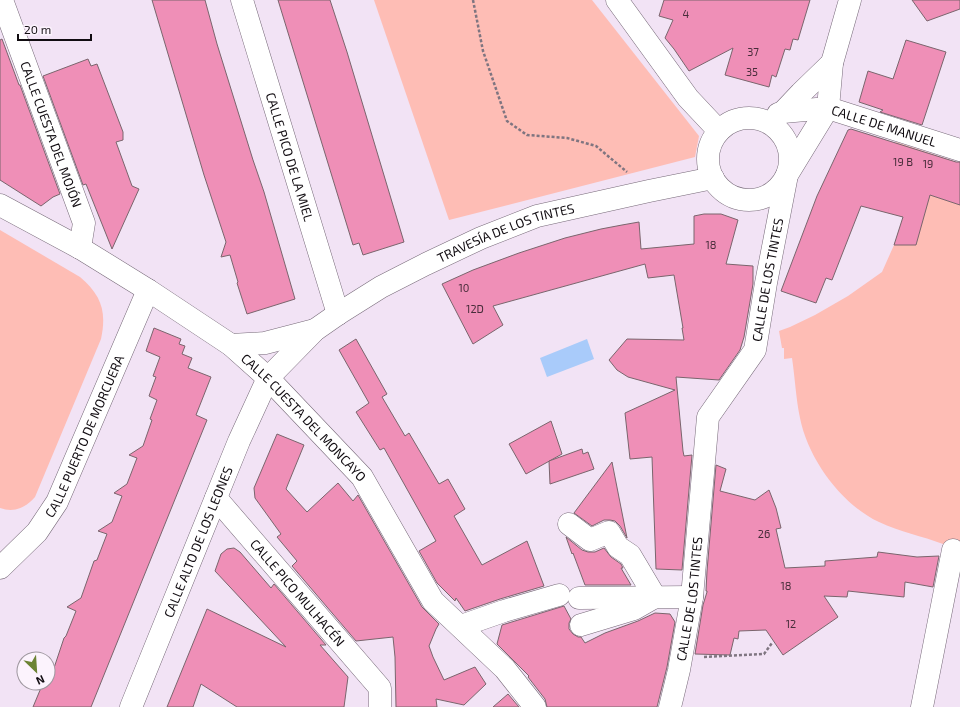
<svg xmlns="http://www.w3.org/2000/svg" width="960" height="707" viewBox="0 0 960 707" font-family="'Exo 2',sans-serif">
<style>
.green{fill:#febdb5}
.water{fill:#a9cbfa}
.building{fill:#ef8fb7;stroke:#7a656d}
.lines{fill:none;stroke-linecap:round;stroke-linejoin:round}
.street-casing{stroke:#776a79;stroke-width:23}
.path{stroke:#7f7580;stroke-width:2.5;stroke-dasharray:3 2;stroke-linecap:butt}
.street{stroke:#fff;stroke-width:22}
.labels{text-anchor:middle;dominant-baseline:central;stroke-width:4;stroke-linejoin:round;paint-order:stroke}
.number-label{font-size:11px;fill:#482d3a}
.street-label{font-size:13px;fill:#110c11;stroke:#fcf3fd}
</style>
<rect width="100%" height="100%" fill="#f2e3f5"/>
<g class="green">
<polygon points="374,0 592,0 699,136 695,157 449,220"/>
<path d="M896 142 960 163V551C954 548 949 546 943 544 922 536 900 532 879 522 842 505 808 459 800 418 796 399 795 378 792 358L784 359V348H782L779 331 790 327 815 315 848 296 882 272 894 245 903 217 873 209Z"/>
<path d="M0 230 80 277C101 295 107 311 101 339L35 497C25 508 14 513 0 508Z"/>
</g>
<polygon class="water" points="587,339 594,359 547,377 540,358"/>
<g class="building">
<polygon points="152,0 205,0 217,44 253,160 264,192 295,299 247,314 237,283 238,282 230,255 221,257 226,242 204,175"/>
<polygon points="278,0 330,0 347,52 404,242 363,255 359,243 353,245"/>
<polygon points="664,0 810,0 798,40 793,39 790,50 785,49 776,77 772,75 769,87 725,75 733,48 689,71 674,49 665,38 673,20 659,16"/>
<polygon points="912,0 960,0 960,9 927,21"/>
<polygon points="2,39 19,85 20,85 60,194 53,197 41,206 0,180 0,40"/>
<polygon points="906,40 946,52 922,125 880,112 883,110 859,102 868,71 893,79"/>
<polygon points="88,59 91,66 97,64 123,132 123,140 116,142 132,186 139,189 112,249 86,184 83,185 43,76"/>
<polygon points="851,129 956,162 960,162 960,205 930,195 916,245 894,245 903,217 861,206 832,280 826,278 816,303 781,291 817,196 848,130"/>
<polygon points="704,214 721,214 738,220 726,264 753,266 753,284 744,337 740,350 719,380 676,377 683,451 684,456 692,455 682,570 656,569 652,457 630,459 625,413 675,390 628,377 617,370 609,360 627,339 684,340 682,328 683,328 674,275 648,278 645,264 493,306 503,325 473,344 442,284 473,270 519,253 565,238 601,229 622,225 639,222 641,249 694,244 694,216"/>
<polygon points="154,328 181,339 179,344 185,346 182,354 192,358 188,368 211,377 196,415 207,420 91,707 33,707 43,683 48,683 48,676 51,674 54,668 64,638 66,636 76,611 67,607 81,598 94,561 97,560 107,534 98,531 112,522 122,496 114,493 127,484 137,458 129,455 143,446 152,420 150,419 157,400 149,396 156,377 153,376 160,357 146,351"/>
<polygon points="356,339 387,394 382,397 405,436 409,433 439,484 448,479 465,509 454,516 482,565 527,541 544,586 500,599 465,611 456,598 455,601 437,583 419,551 436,541 384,448 380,450 356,412 369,403 339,350"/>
<polygon points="551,421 562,454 526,474 509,444"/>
<polygon points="277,434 304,445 286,489 307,512 338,483 353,501 358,495 422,607 439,624 436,629 429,646 433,657 444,680 475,667 486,684 464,705 436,699 437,707 396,707 395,657 393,637 356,641 292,566 297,561 277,537 281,534 255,498 254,488"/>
<polygon points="582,449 583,454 588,452 594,469 550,484 549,461"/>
<polygon points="612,462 627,538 620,526 615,521 610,520 604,520 592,526 574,513"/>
<polygon points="716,465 726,469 720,491 755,500 769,490 776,508 781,528 776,529 785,568 825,566 825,561 877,557 878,552 917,557 939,556 933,587 905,582 904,597 848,591 847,597 824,596 838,617 783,655 766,630 739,631 738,639 734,638 730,655 695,654 703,605 707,592 707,591 706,591 707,571"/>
<polygon points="566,537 582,550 588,552 595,552 604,548 611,557 621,564 623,568 621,568 631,585 585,585 573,553 572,554"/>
<polygon points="234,548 240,552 271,588 274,584 326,645 320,645 348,677 344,707 237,707 201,684 193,707 167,707 207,609 286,647 215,571 221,554 227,549"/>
<polygon points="564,606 571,619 569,623 569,629 573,634 578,637 581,637 585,643 605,633 638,621 655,613 670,614 675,622 667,667 657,707 547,707 545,699 528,677 529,676 497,644 502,625"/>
<polygon points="508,694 519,707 493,707"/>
</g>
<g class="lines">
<defs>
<g id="street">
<path id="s1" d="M2 0 84 223 80 248"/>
<path id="s2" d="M242 0 338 314"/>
<polyline points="617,0 688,98 719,131"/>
<path id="s3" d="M783 112 828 108 960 150"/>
<polyline points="778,114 783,112 801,93 832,63"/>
<circle cx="749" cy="159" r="41"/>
<path id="s4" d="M0 205 80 248 148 290 231 345 268 378 362 477 433 601 505 669 535 707"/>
<polyline points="231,345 265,343 315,330"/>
<path id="s5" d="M216 498 380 688V707"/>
<polyline points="569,524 590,540 609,532 618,547 630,555 655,597 634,609 581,625"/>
<path id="s6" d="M0 568 37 532 57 502 148 290"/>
<polyline points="579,598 692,597"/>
<polyline points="461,626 504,611 559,595"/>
<path id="s7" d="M131 707 239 441 268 378 315 330 338 314 381 287 426 264 481 238 537 216 649 191 713 178"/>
<path id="s8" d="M670 707 679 670 692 597 708 417 755 350 766 283 787 175 828 108 832 63 850 0"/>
<polyline points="922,707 953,550"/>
</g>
</defs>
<use href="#street" class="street-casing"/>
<g class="path">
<polyline points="473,0 483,51 507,121 527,135 567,138 596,146 627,172"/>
<polyline points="704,657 764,654 772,643"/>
</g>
<use href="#street" class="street"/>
</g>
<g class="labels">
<g class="number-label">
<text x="686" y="13">4</text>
<text x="753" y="51">37</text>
<text x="752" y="71">35</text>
<text x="903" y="161">19 B</text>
<text x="928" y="163">19</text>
<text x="711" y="244">18</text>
<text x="464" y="287">10</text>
<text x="475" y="308">12D</text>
<text x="764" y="533">26</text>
<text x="786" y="585">18</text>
<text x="791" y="623">12</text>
</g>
<g class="street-label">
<text stroke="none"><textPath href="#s3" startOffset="104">CALLE DE MANUEL</textPath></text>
<text stroke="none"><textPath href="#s1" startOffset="143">CALLE CUESTA DEL MOJÓN</textPath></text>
<text stroke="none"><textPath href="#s2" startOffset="164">CALLE PICO DE LA MIEL</textPath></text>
<text stroke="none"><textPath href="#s7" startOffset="639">TRAVESÍA DE LOS TINTES</textPath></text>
<text stroke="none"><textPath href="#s8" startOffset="446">CALLE DE LOS TINTES</textPath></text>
<text stroke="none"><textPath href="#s4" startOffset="373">CALLE CUESTA DEL MONCAYO</textPath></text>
<text stroke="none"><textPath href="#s6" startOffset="159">CALLE PUERTO DE MORCUERA</textPath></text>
<text stroke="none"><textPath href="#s7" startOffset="178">CALLE ALTO DE LOS LEONES</textPath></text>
<text stroke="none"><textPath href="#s5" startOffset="125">CALLE PICO MULHACÉN</textPath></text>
<text stroke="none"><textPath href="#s8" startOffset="110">CALLE DE LOS TINTES</textPath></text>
</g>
</g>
<g transform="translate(36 671) rotate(155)"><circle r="19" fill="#fcf3fd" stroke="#9e979f"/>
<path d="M0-3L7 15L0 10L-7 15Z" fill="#6c8334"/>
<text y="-6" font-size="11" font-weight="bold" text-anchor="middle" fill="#110c11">N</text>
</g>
<path d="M18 34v6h73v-6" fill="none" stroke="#110c11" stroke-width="2"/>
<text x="24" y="34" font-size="12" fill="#110c11" stroke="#fcf3fd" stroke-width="3" paint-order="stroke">20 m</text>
</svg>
